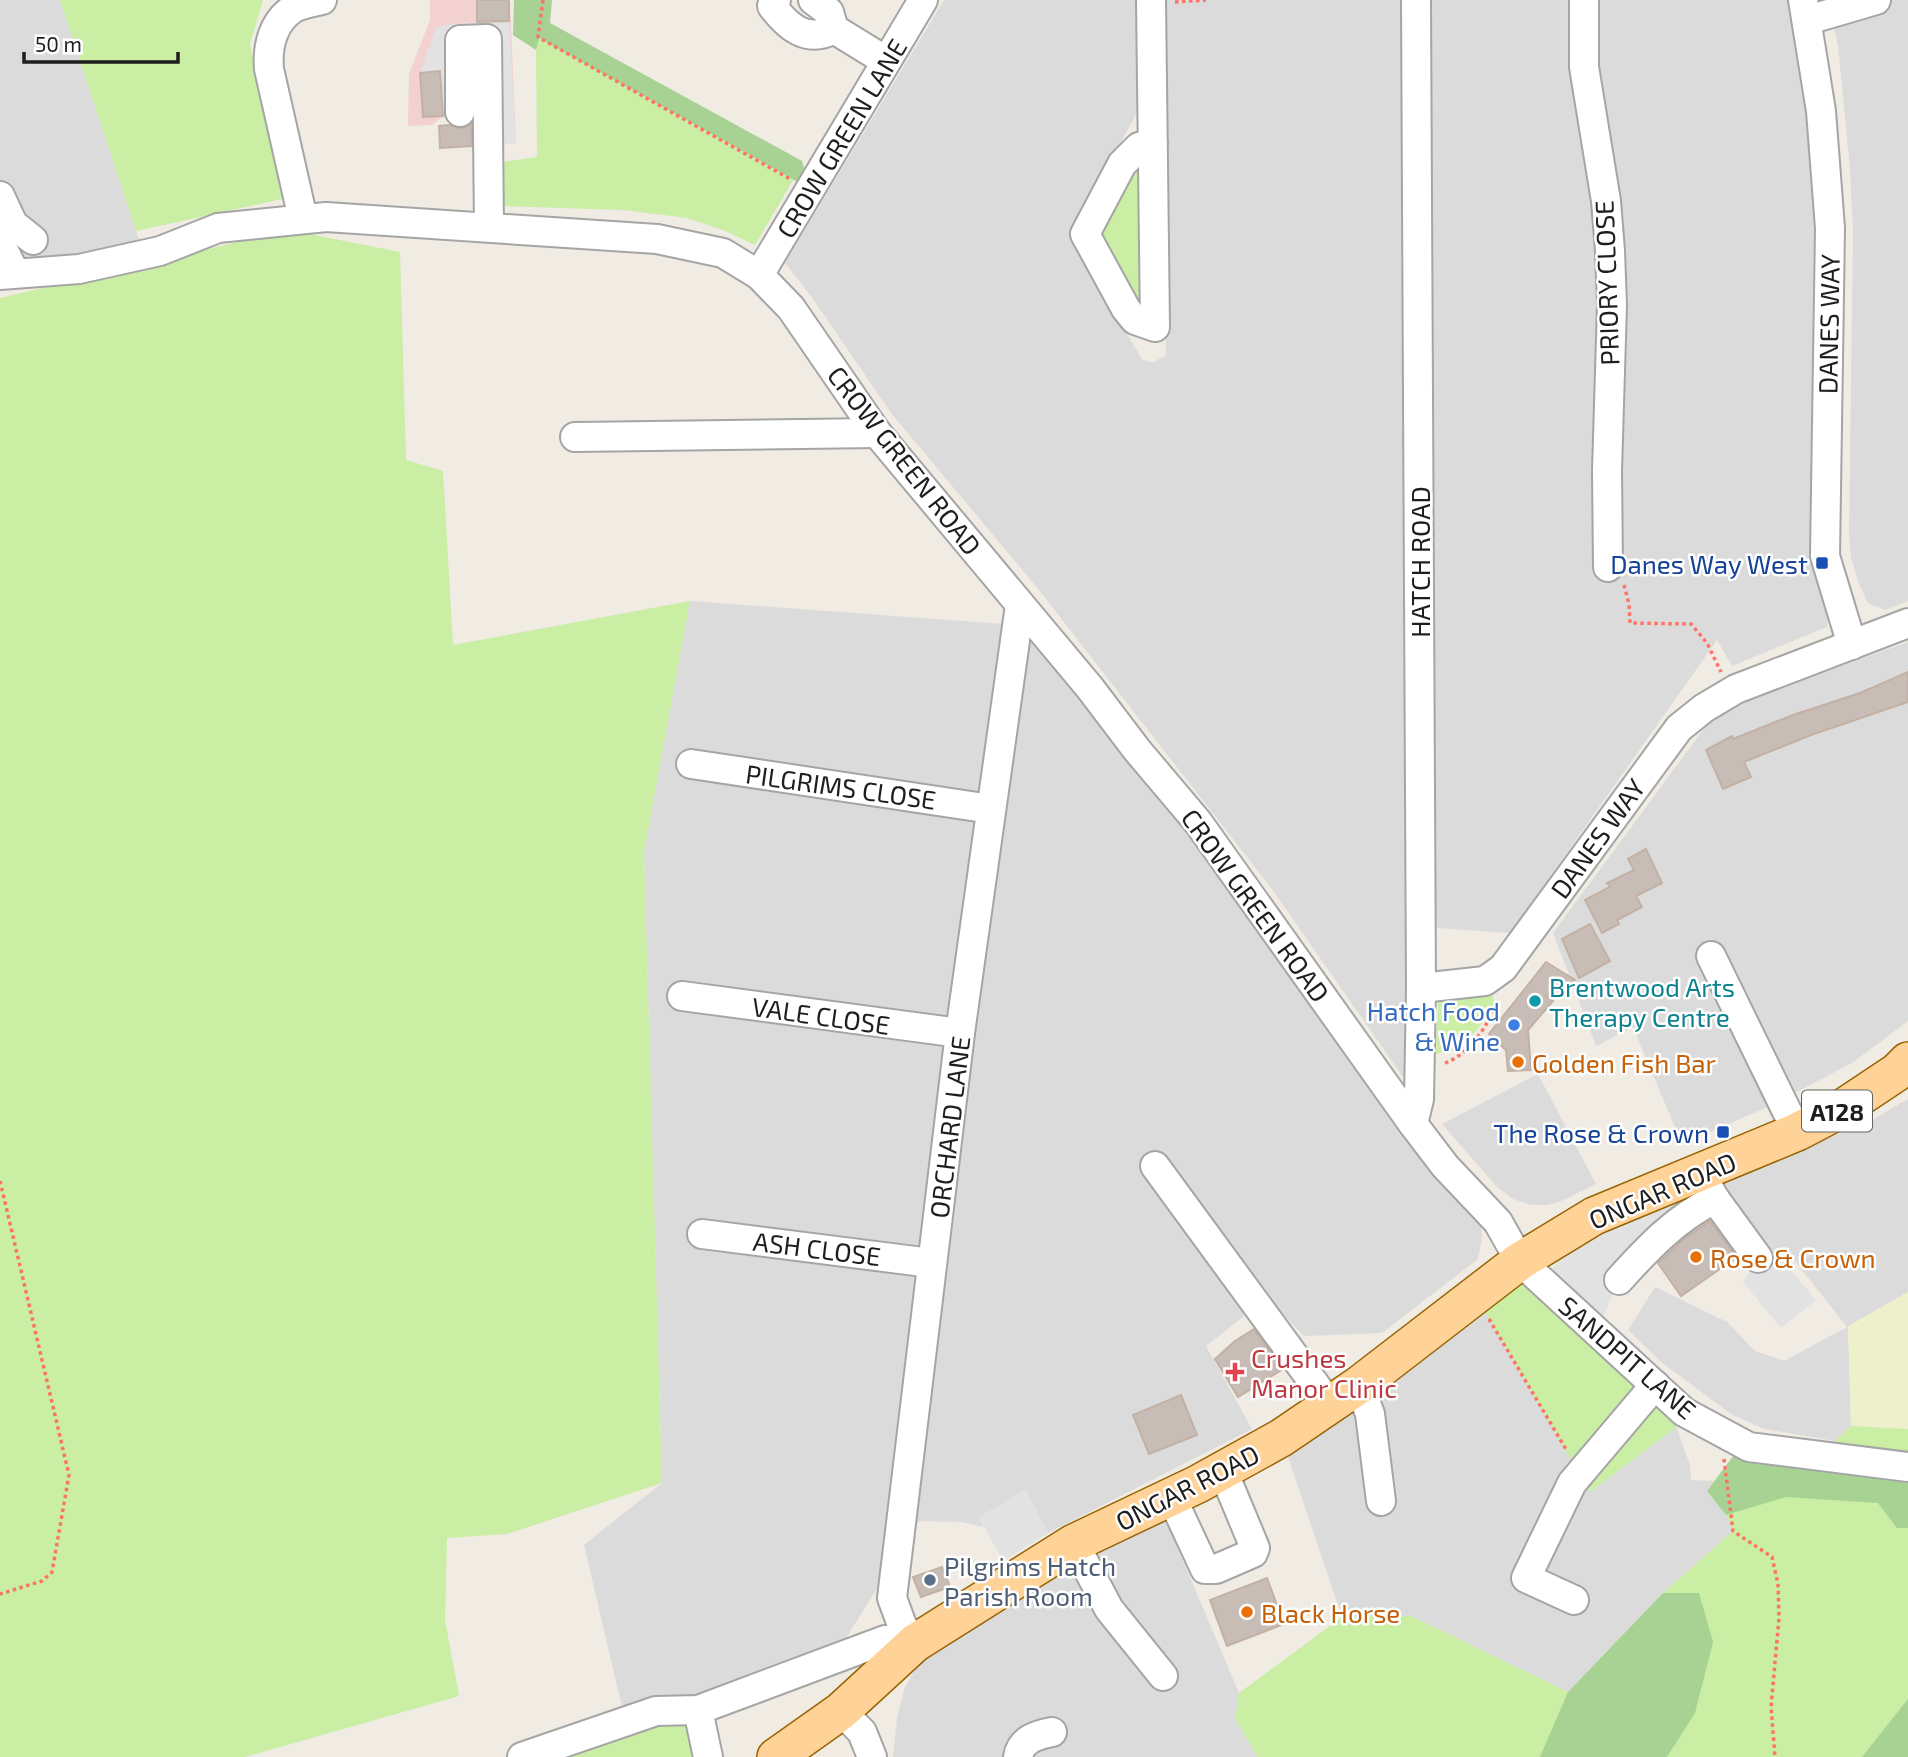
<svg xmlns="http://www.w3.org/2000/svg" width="1908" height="1757" viewBox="0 0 1908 1757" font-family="'Exo 2',sans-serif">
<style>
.residential{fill:#dcdbdb}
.commercial{fill:#f2d1d0}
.farmland{fill:#eef0cc}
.grass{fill:#c9eea4}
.forest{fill:#a7d294}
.parking{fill:#e2e2e2}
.building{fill:#c8bdb6;stroke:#c2b1a4;stroke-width:2}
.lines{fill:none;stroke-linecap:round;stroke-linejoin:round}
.minor-casing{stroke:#a5a5a5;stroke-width:32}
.major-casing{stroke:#976400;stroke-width:40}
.path{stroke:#ff7364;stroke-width:3.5;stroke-dasharray:3.5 3.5;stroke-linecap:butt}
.minor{stroke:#fff;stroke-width:28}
.major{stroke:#ffd298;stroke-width:37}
.transit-dot{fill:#1a4fb4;stroke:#fff;stroke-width:2.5}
.culture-dot{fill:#0f9aa8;stroke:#fff;stroke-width:2.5}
.shop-dot{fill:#3f7fe0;stroke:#fff;stroke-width:2.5}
.food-dot{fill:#e8710a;stroke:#fff;stroke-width:2.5}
.health-dot{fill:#e0444e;stroke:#fff;stroke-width:2.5}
.service-dot{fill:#5c6f8a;stroke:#fff;stroke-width:2.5}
.labels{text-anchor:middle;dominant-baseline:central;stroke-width:5;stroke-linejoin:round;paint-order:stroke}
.shield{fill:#fff;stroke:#626262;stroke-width:2}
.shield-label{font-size:24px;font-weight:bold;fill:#1e1e1e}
.street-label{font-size:26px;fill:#1e1e1e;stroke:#fff}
.transit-label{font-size:26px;fill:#164399;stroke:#fff;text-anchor:end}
.culture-label{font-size:26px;fill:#0d838f;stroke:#fff;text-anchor:start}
.shop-label{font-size:26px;fill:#366cbe;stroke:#fff;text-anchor:end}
.food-label{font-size:26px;fill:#c56008;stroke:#fff;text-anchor:start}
.health-label{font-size:26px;fill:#be3a42;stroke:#fff;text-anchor:start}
.service-label{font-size:26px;fill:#4e5e75;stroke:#fff;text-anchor:start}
</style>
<rect width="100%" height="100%" fill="#f0ebe3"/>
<g class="residential">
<polygon points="0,0 60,0 144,255 0,275"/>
<polygon points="944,0 1137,0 1140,107 1073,230 1072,238 1073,244 1142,359 1152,363 1166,355 1164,0 1789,0 1805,88 1811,149 1814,213 1812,530 1819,583 1828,617 1827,627 1732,666 1717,640 1510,933 1410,926 1410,1074 1403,1077 1272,889 1035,585 891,413 811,296 785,263"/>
<polygon points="1828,0 1908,0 1908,601 1885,610 1868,603 1859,584 1851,558 1849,535 1853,232 1850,169 1842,86 1838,46"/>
<polygon points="690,601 1004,624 1037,637 1172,799 1481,1222 1482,1237 1478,1259 1382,1333 1304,1336 1267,1298 1206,1346 1252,1429 1048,1533 1025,1490 979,1518 984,1527 961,1522 919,1521 840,1648 708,1697 623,1711 584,1545 662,1483 644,852"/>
<polygon points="1908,642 1908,1021 1852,1063 1770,1106 1682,1144 1633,1027 1596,1046 1553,933 1706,726 1724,713 1763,694"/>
<polygon points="1538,1074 1596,1184 1559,1202 1547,1205 1531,1205 1513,1199 1497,1187 1442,1124"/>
<polygon points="1908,1099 1908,1292 1848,1327 1851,1426 1835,1441 1764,1429 1731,1414 1661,1362 1628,1330 1655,1287 1727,1322 1755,1351 1784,1361 1847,1327 1788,1252 1778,1257 1725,1188 1722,1180 1867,1123"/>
<polygon points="1515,1277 1668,1404 1690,1465 1691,1480 1714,1481 1707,1491 1726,1515 1733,1531 1663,1593 1568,1692 1411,1616 1342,1617 1285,1448"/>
<polygon points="1162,1511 1239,1693 1235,1719 1258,1757 893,1757 897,1718 904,1690 913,1673 928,1656 974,1622"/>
</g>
<polygon class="commercial" points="430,0 510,0 516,143 493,131 469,132 443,116 432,125 408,126 409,74 430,20"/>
<polygon class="farmland" points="1908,1292 1908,1429 1851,1426 1848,1326"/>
<g class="grass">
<polygon points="60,0 263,0 250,44 282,199 136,231"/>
<polygon points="538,37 793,180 755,245 723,230 687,218 623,210 502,206 502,162 537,157 536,50"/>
<polygon points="1135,169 1141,170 1143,309 1091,235"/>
<polygon points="289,230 400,252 406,460 443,471 453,645 690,601 644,852 662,1483 507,1534 447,1538 445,1620 459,1696 245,1757 0,1757 0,298"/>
<path d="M1485 988C1488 992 1494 995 1494 1001 1494 1013 1467 1042 1457 1049 1451 1052 1443 1052 1436 1054L1438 1001 1450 992Z"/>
<polygon points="1520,1261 1691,1416 1590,1492 1475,1295"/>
<polygon points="1851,1426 1908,1429 1908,1757 1258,1757 1235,1719 1239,1693 1342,1617 1411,1616 1568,1692 1663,1593 1733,1531 1726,1515 1707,1491 1740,1447 1819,1456"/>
<polygon points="698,1710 708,1757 521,1757"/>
</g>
<g class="forest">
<polygon points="514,0 552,0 550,23 802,161 810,189 539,38 536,50 513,35"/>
<polygon points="1740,1447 1908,1468 1908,1528 1897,1528 1878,1503 1786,1497 1726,1515 1707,1491"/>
<polygon points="1663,1593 1699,1593 1713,1642 1695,1713 1667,1757 1540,1757 1568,1692"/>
<polygon points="1908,1699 1908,1757 1862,1757"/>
</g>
<g class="parking">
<polygon points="509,21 516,143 494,145 493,131 469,132 443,116 440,72 420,73 436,27 463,23"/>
<polygon points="1711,1178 1774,1265 1783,1261 1816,1300 1781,1328 1743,1282 1753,1265 1713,1211 1619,1280 1603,1317 1552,1270 1559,1259 1570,1250 1652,1211"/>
<polygon points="1026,1490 1048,1533 1003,1561 979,1517"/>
</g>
<g class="building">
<polygon points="477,0 509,0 509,21 477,22"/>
<polygon points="440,71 443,116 423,117 420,73"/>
<polygon points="471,124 472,146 440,148 439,126 450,125 461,129"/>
<polygon points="1908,672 1908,702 1811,735 1744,762 1751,777 1723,789 1706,750 1732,736 1733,739 1793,715 1860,693"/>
<polygon points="1646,849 1662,883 1636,896 1642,907 1617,920 1619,924 1602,933 1585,900 1610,887 1607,883 1634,870 1628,859"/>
<polygon points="1590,924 1610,961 1579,978 1562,939"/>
<polygon points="1546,962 1575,980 1546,996 1553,1001 1528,1030 1531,1070 1508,1071 1506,1050 1489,1034"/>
<polygon points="1710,1221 1737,1257 1681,1296 1658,1263 1685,1238"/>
<polygon points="1254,1329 1283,1369 1238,1397 1215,1359 1235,1341"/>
<polygon points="1181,1395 1197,1435 1149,1454 1133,1415"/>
<polygon points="942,1567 950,1587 921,1597 913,1577"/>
<polygon points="1267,1578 1284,1624 1227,1646 1210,1600"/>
</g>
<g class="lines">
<defs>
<g id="minor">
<path d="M776 0 772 6C788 27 807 44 834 29"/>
<polyline points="813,0 829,12 834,29 886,61"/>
<polyline points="1151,0 1155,327 1135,320 1126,309 1085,234 1122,164 1139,147 1153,143"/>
<polyline points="1584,0 1584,67 1606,201 1610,251 1612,305 1607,471 1608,567"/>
<polyline points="1803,0 1821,111 1830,228 1825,556 1852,645"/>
<polyline points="1808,20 1876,0"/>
<polyline points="460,112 460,40 487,39 489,227"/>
<polyline points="0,196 13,224 33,240"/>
<path d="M303 219 269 69C267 46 273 21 294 8 302 4 314 2 322 0"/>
<polyline points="0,243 15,273"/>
<polyline points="0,275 79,269 160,251 218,228 326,217 657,239 723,253 759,275 791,308 877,433 1090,688 1137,750 1197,821 1413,1124 1445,1166 1498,1222 1520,1261 1684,1412 1749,1447 1908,1467"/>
<polyline points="759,275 923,0"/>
<polyline points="575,437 877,433"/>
<polyline points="691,764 991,809"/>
<polyline points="1711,956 1797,1132"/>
<polyline points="1421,988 1485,981 1503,968 1679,728 1704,708 1736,689 1908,623"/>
<polyline points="682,996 960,1033"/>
<polyline points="1413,1124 1419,1099 1421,988 1416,0"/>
<polyline points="1155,1166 1330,1405"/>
<polyline points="1706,1183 1715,1199 1758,1258"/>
<polyline points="702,1234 931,1263"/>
<path d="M1619 1280C1647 1249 1676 1218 1715 1199"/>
<polyline points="1359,1385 1370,1414 1381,1501"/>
<polyline points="1171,1496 1205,1569 1216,1569 1253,1553 1255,1548 1223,1471"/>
<polyline points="1074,1543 1109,1609 1163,1676"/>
<polyline points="1574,1600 1526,1578 1572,1483 1655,1385"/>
<polyline points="915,1643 902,1625 892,1598 960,1033 1020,605"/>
<polyline points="698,1710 708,1757"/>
<polyline points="841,1711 862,1732 872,1757"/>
<polyline points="522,1757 656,1711 698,1710 885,1640 915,1643"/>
<path d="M1018 1757C1021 1739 1037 1735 1052 1732"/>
</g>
<polyline id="major" points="776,1757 841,1711 915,1643 1074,1543 1198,1484 1281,1438 1359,1385 1520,1261 1594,1216 1797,1132 1843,1108 1897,1072 1908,1061"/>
</defs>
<use href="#minor" class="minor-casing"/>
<use href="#major" class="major-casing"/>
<g class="path">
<polyline points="543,0 538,37 790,179"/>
<polyline points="1175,2 1206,0"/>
<polyline points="1624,585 1629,604 1630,623 1691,624 1707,643 1721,672"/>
<path d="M1445 1063C1468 1055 1490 1025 1496 1001"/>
<polyline points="0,1181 69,1475 52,1572 42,1581 0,1594"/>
<polyline points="1489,1319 1567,1451"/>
<polyline points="1724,1459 1733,1531 1772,1557 1778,1584 1779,1618 1771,1707 1775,1757"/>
</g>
<use href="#minor" class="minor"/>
<use href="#major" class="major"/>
</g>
<g class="transit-dot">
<rect x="1815" y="556" width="14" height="14" rx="3.5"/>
<rect x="1716" y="1125" width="14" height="14" rx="3.5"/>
</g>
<circle class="culture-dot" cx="1535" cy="1001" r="7"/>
<circle class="shop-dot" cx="1514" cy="1025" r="7"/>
<g class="food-dot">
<circle cx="1518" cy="1062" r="7"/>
<circle cx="1696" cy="1257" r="7"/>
<circle cx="1247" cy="1612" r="7"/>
</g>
<path class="health-dot" d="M1231.5 1361.5h7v7h7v7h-7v7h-7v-7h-7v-7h7z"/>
<circle class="service-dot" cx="930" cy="1580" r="7"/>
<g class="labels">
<rect class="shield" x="1802" y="1090.5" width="70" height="41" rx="5"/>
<g class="shield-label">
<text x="1837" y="1111">A128</text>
</g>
<g class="street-label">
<text transform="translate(841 138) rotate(-59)">CROW GREEN LANE</text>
<text transform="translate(1606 283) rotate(-92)">PRIORY CLOSE</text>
<text transform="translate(1828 324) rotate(-89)">DANES WAY</text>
<text transform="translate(905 460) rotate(52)">CROW GREEN ROAD</text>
<text transform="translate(1419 562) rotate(-90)">HATCH ROAD</text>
<text transform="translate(841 786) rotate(8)">PILGRIMS CLOSE</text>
<text transform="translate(1597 838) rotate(-54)">DANES WAY</text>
<text transform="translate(1256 905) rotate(54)">CROW GREEN ROAD</text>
<text transform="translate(821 1015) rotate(8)">VALE CLOSE</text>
<text transform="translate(949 1127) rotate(-83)">ORCHARD LANE</text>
<text transform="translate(1662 1190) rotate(-23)">ONGAR ROAD</text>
<text transform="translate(817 1248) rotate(7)">ASH CLOSE</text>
<text transform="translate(1628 1357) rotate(41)">SANDPIT LANE</text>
<text transform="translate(1187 1487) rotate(-27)">ONGAR ROAD</text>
</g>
<g class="transit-label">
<text x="1808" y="563">Danes Way West</text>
<text x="1709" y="1132">The Rose &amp; Crown</text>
</g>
<g class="culture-label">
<text x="1549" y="986">Brentwood Arts<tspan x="1549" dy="30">Therapy Centre</tspan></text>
</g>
<g class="shop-label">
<text x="1500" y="1010">Hatch Food<tspan x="1500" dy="30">&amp; Wine</tspan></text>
</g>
<g class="food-label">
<text x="1532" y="1062">Golden Fish Bar</text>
<text x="1710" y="1257">Rose &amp; Crown</text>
<text x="1261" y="1612">Black Horse</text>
</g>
<g class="health-label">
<text x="1251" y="1357">Crushes<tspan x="1251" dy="30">Manor Clinic</tspan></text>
</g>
<g class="service-label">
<text x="944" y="1565">Pilgrims Hatch<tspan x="944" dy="30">Parish Room</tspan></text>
</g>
</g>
<path d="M24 52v10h154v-10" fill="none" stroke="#1e1e1e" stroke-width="3.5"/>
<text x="35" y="52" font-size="21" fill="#1e1e1e" stroke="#ffffff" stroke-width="5" paint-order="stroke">50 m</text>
</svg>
